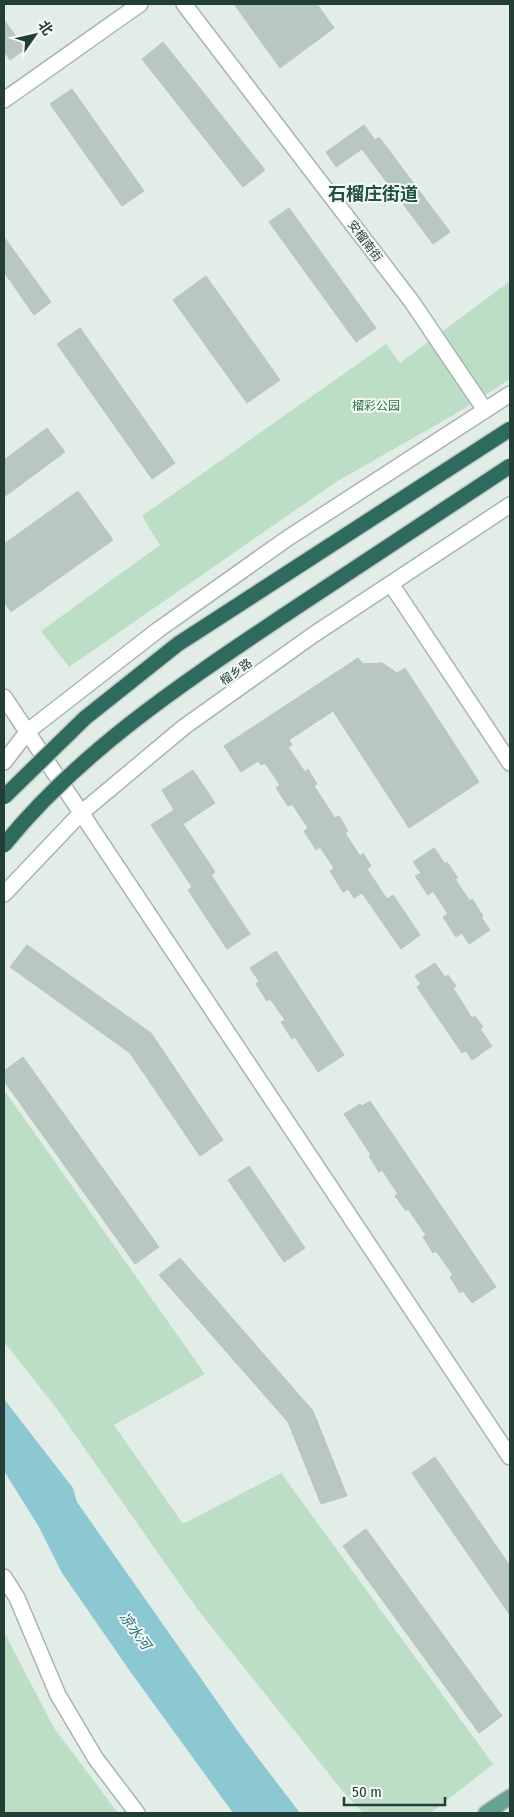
<svg xmlns="http://www.w3.org/2000/svg" width="514" height="1817" viewBox="0 0 514 1817" font-family="'Fira Sans Condensed','Noto Sans SC',sans-serif">
<style>
.green{fill:#bcdec4}
.water{fill:#8bc8d2}
.building{fill:#b8c8c1;stroke:#b5c6bf}
.lines{fill:none;stroke-linecap:round;stroke-linejoin:round}
.minor-casing{stroke:#a6b5af;stroke-width:18}
.major-casing{stroke:#c1c9c7;stroke-width:18}
.minor{stroke:#fff;stroke-width:15}
.major{stroke:#68a292;stroke-width:15}
.highway-bridge-casing{stroke:#c1c9c7;stroke-width:18;stroke-linecap:butt}
.highway-bridge{stroke:#2e6a5d;stroke-width:15}
.labels{text-anchor:middle;dominant-baseline:central;stroke-width:4;stroke-linejoin:round;paint-order:stroke}
.street-label{font-size:12px;fill:#233e36;stroke:#f4f9f6}
.park-label{font-size:12px;fill:#2d7547;stroke:#f4f9f6}
.water-label{font-size:14px;font-style:italic;fill:#1c6d7a;stroke:#f4f9f6}
.district-label{font-size:18px;font-weight:bold;fill:#1e5043;stroke:#f4f9f6}
</style>
<rect width="100%" height="100%" fill="#e3ede8"/>
<g class="green">
<polygon points="510,281 510,379 457,413 336,482 69,667 41,631 160,545 142,516 386,344 400,363"/>
<polygon points="4,1090 205,1374 114,1425 183,1524 281,1473 493,1764 431,1813 363,1813 341,1789 198,1610 57,1409 4,1342"/>
<polygon points="4,1632 54,1728 118,1813 4,1813"/>
</g>
<polygon class="water" points="4,1399 73,1488 77,1502 242,1737 300,1813 233,1813 132,1674 62,1573 39,1527 4,1471"/>
<g class="building">
<polygon points="234,4 317,4 334,28 280,68"/>
<polygon points="4,20 25,49 10,60 4,51"/>
<polygon points="163,42 265,170 243,187 142,59"/>
<polygon points="72,89 144,191 122,206 50,104"/>
<polygon points="364,125 375,140 379,137 450,232 433,244 362,149 336,167 326,152"/>
<polygon points="289,208 376,328 356,342 269,222"/>
<polygon points="4,237 51,302 34,315 4,272"/>
<polygon points="206,276 280,380 247,403 173,300"/>
<polygon points="80,328 175,463 152,479 57,344"/>
<polygon points="47,428 65,452 4,497 4,460"/>
<polygon points="78,491 113,540 11,612 4,602 4,544"/>
<polygon points="358,658 363,664 382,663 397,673 405,668 479,782 409,828 333,711 289,740 292,745 288,747 305,772 308,769 317,784 314,786 335,818 339,816 348,831 345,833 360,856 363,853 371,866 367,869 387,899 393,895 420,935 401,949 362,893 354,898 348,889 343,892 330,871 334,868 320,847 316,850 304,831 308,828 292,804 288,806 276,788 280,785 265,763 261,765 258,761 241,772 224,746"/>
<polygon points="193,770 215,803 183,824 215,872 211,875 250,934 227,949 188,890 192,887 151,825 174,810 162,790"/>
<polygon points="434,848 445,864 447,862 458,878 455,879 470,901 472,899 483,916 481,917 490,930 469,944 462,933 456,937 443,917 448,914 433,891 428,895 415,876 421,873 413,862"/>
<polygon points="27,945 151,1033 223,1140 200,1156 130,1053 10,967"/>
<polygon points="276,951 344,1055 318,1072 295,1037 292,1039 281,1022 285,1020 270,999 267,1001 256,984 259,981 250,968"/>
<polygon points="435,963 445,977 448,975 456,986 453,988 472,1018 475,1016 483,1027 480,1029 492,1046 472,1060 466,1051 462,1053 417,987 421,984 415,976"/>
<polygon points="23,1057 159,1247 135,1264 4,1081 4,1071"/>
<polygon points="370,1101 496,1287 472,1303 463,1291 460,1293 450,1277 453,1275 436,1251 433,1253 423,1237 426,1235 408,1209 406,1211 395,1196 398,1194 382,1170 379,1172 369,1156 371,1155 344,1114 360,1104 362,1106"/>
<polygon points="249,1166 305,1248 284,1262 228,1180"/>
<polygon points="180,1258 313,1411 347,1496 321,1504 288,1422 159,1275"/>
<polygon points="435,1457 510,1566 510,1615 412,1473"/>
<polygon points="366,1529 502,1716 479,1733 343,1546"/>
</g>
<g class="lines">
<defs>
<g id="minor">
<polyline points="184,4 412,302 485,410"/>
<polyline points="4,100 140,4"/>
<polyline points="391,584 510,763"/>
<polyline points="4,697 510,1457"/>
<polyline points="4,762 28,731 158,630 288,538 510,394"/>
<polyline points="4,894 81,813 184,727 313,635 510,505"/>
<polyline points="4,1577 17,1598 58,1695 96,1759 137,1813"/>
</g>
<polyline id="major" points="486,1813 510,1797"/>
</defs>
<use href="#minor" class="minor-casing"/>
<use href="#major" class="major-casing"/>
<use href="#minor" class="minor"/>
<use href="#major" class="major"/>
<defs>
<g id="highway-bridge">
<polyline points="4,797 85,718 178,644 510,429"/>
<path d="M4 845C80 751 183 683 283 616 359 566 435 516 510 466"/>
</g>
</defs>
<use href="#highway-bridge" class="highway-bridge-casing"/>
<use href="#highway-bridge" class="highway-bridge"/>
</g>
<g class="labels">
<g class="street-label">
<text transform="translate(365 241) rotate(53)">安榴南街</text>
<text transform="translate(236 672) rotate(-36)">榴乡路</text>
</g>
<g class="park-label">
<text x="376" y="406">榴彩公园</text>
</g>
<g class="water-label">
<text transform="translate(135 1631) rotate(54)">凉水河</text>
</g>
<g class="district-label">
<text x="373" y="194">石榴庄街道</text>
</g>
</g>
<rect width="514" height="1817" fill="none" stroke="#233e36" stroke-width="10"/>
<g transform="translate(35 35) rotate(56)" stroke="#f4f9f6" stroke-width="4" paint-order="stroke">
<path d="M0-4L9 19L0 12L-9 19Z" fill="#233e36"/>
<text y="-8" font-size="14" font-weight="bold" text-anchor="middle" fill="#233e36">北</text>
</g>
<path d="M344 1797v8h101v-8" fill="none" stroke="#233e36" stroke-width="2.5"/>
<text x="352" y="1797" font-size="15" fill="#233e36" stroke="#f4f9f6" stroke-width="4" paint-order="stroke">50 m</text>
</svg>
